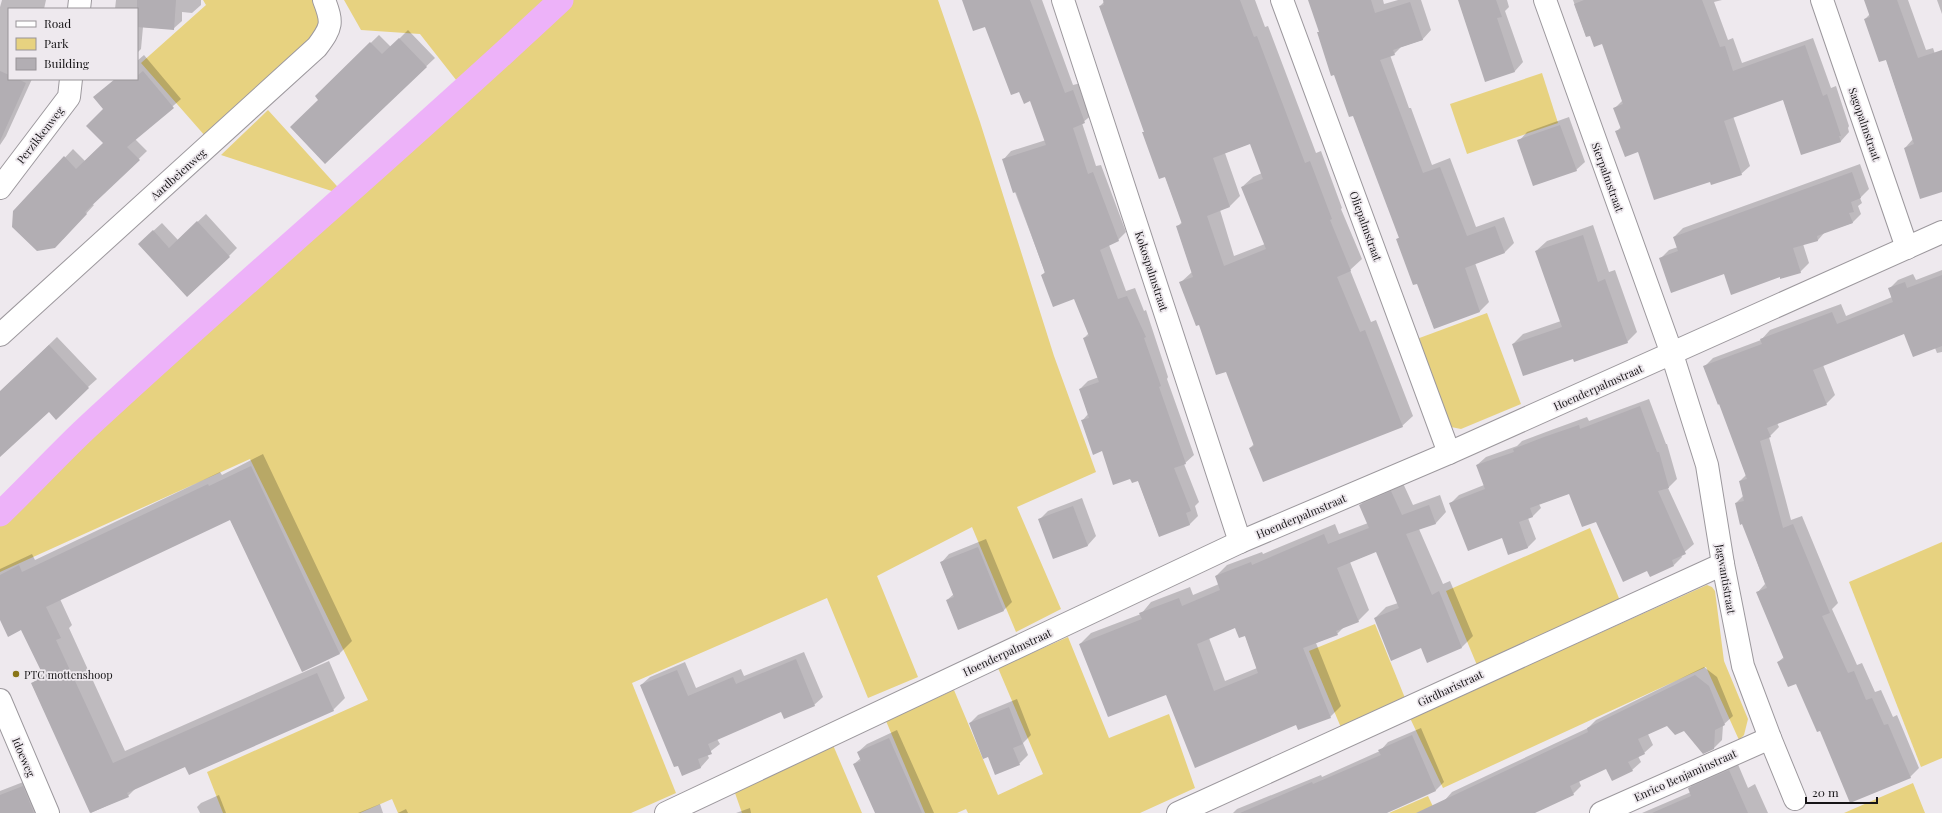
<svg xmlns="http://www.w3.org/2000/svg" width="1942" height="813" viewBox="0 0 1942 813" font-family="'Playfair Display',serif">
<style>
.green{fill:#e7d280}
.shadow{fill:#0003;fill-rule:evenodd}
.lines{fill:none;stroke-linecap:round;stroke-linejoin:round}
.canal{stroke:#edb2f9;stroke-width:25}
.building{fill:#b2aeb3;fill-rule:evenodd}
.minor-casing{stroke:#9c989d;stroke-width:24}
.minor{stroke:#fff;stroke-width:22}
.poi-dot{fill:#897518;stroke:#eee9ee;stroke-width:1.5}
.labels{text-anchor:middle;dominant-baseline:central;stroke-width:3.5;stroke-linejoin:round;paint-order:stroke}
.street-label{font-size:11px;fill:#161416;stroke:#eee9ee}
.poi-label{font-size:11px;fill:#161416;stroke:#eee9ee;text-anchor:start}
</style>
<rect width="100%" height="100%" fill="#eee9ee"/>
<g class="green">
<polygon points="203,0 317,0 320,32 206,137 141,63 206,5"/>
<polygon points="344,0 938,0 980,122 1054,356 1096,472 1017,507 1061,609 1016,632 972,527 877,576 918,677 868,698 827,598 632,683 676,793 631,813 398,813 392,799 360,813 223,813 207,772 368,700 250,459 0,572 0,514 80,434 188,341 344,195 221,155 268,110 345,195 464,90 420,34 361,30"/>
<polygon points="1542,73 1558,123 1467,154 1450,104"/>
<polygon points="1487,313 1521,404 1461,429 1451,427 1444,421 1414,340"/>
<polygon points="1590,528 1623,608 1479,670 1446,591"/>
<polygon points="1942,542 1942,758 1921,767 1849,582"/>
<polygon points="1707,585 1712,587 1715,591 1724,661 1748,719 1744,735 1739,740 1706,667 1443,788 1410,718"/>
<polygon points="1375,624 1407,703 1342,730 1309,651"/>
<polygon points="1068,637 1109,738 1169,714 1195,788 1140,813 968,813 966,809 957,813 925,813 886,721 954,690 998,795 1043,774 998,668"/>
<polygon points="833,745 862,813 742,813 735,793"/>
<polygon points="1913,783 1925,813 1844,813"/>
<polygon points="1428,796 1436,813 1389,813"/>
</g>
<g class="shadow">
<polygon points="2,0 46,0 44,9 9,9 9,79 32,79 6,136 0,145 0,7"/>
<polygon points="116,0 201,0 201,5 192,13 182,12 182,21 173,29 143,27 141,49 137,53 137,9 115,9"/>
<polygon points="963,0 1042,0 1073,85 1081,83 1093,114 1082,123 1096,166 1101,165 1126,232 1118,240 1109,245 1126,291 1135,288 1144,311 1146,310 1168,377 1167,379 1194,455 1184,464 1199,502 1195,506 1198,516 1190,524 1159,536 1138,480 1131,478 1103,450 1082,421 1088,414 1080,389 1088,381 1099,377 1084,338 1089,333 1075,298 1042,275 1045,272 1003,160 1011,151 1046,140 1031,100 1020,91 985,26"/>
<path d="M1104 0H1255L1265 27 1268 26 1316 153 1321 151 1342 208 1341 209 1362 259 1350 270 1371 322 1376 320 1413 416 1402 426 1250 448 1254 444 1227 371 1199 324 1180 283 1192 272 1177 227 1182 222 1165 176 1143 133 1145 131 1100 6 1104 2ZM1251 143 1262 173 1253 177 1242 187 1265 244 1234 256 1220 210 1230 206 1240 196 1225 153Z"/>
<polygon points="1309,0 1383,0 1384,4 1398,0 1421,0 1431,30 1422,40 1401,47 1394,54 1390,55 1409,108 1411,108 1432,165 1450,158 1476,227 1504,217 1514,243 1505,252 1475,263 1489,302 1480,311 1434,328 1418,282 1397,239 1400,237 1353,114 1318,33 1320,31"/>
<polygon points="1459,0 1507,0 1509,7 1505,11 1523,62 1515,71 1486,81"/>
<polygon points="1573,0 1722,0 1714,2 1728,40 1733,38 1742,63 1813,38 1831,88 1836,86 1849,126 1848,128 1849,132 1841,141 1802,154 1783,99 1733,116 1750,166 1741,174 1710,181 1639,151 1617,131 1621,127 1615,108 1623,100 1603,43 1590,34 1586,36"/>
<polygon points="1866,0 1908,0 1926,50 1933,48 1942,75 1942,191 1905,148 1913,139 1886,59 1865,19 1870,14"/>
<polygon points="1937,0 1942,0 1942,14"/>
<polygon points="408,30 435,58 325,162 319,100 316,96 379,35 391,47"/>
<polygon points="144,55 181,99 135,139 147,151 92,204 94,205 63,239 14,212 73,149 85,161 104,143 104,109 115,79 137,79 137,61"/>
<polygon points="1569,117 1585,162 1576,170 1519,141 1527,132"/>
<polygon points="1860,164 1869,189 1860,198 1862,203 1858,206 1861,214 1852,223 1825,232 1818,240 1803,244 1809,263 1800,272 1780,276 1724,273 1660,259 1669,250 1678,247 1674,237 1683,228"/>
<polygon points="206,214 237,248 229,256 139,244 162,223 178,240"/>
<polygon points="1593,225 1609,272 1615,270 1637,332 1627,342 1574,358 1513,344 1523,334 1561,321 1536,251 1547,241"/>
<polygon points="1942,270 1942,352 1937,353 1935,348 1905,333 1823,365 1835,395 1826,404 1777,423 1779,427 1769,437 1791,520 1802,516 1838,603 1832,609 1857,665 1862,663 1875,692 1881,690 1893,717 1897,715 1919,768 1910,777 1821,730 1797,682 1778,662 1784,657 1757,593 1765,584 1736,503 1743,496 1740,481 1746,475 1720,403 1704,367 1713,358 1761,340 1770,330 1841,304 1846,316 1892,297 1889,289 1898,280 1913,274 1916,280"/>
<polygon points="57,337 97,379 88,387 49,411 0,450 0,392"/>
<polygon points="1649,399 1666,444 1667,444 1677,479 1668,488 1694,544 1681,555 1682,557 1674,565 1597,521 1570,493 1539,504 1541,508 1533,516 1528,518 1536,539 1527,548 1503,537 1451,503 1459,495 1484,485 1477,465 1486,457 1517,446 1522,441 1554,429 1587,417 1589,421"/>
<polygon points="263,454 352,641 340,653 303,670 230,519 60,599 72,625 69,628 125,751 329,661 345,698 333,710 186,766 136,788 128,796 91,813 32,684 43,673 22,629 0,617 0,569 32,554 35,560 220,472 222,475"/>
<path d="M1402 481 1413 505 1440 495 1446 512 1436 523 1419 529 1443 584 1450 581 1473 636 1462 647H1421L1375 618 1386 607 1398 603 1377 551 1350 562 1369 610 1358 621 1345 626 1337 634 1316 643 1341 706 1330 717 1296 724 1166 694 1080 644 1091 633 1141 614 1151 602 1190 587 1193 595 1219 584 1216 576 1227 565 1262 552 1263 554 1335 524 1339 534 1368 523 1360 505 1371 494ZM1236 627 1245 635 1257 668 1225 681 1209 638Z"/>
<polygon points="1082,498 1096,536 1088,545 1054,558 1039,520 1048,511"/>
<polygon points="986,539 1012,602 1004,610 959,629 947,600 954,594 941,563 949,554"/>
<polygon points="804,652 823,697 814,705 782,711 717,739 720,744 707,754 709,758 701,767 683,775 641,685 650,677 685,662 696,688 741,669 744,676"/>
<polygon points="1704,667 1717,677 1733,716 1723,725 1722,740 1714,748 1684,730 1667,725 1648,734 1653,745 1644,753 1638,756 1641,762 1632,770 1606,768 1579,781 1581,786 1573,794 1527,813 1449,813 1444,801 1452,792 1588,728 1596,720"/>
<polygon points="1017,699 1031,735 1023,743 1028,755 1019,764 988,756 970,723 978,715"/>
<polygon points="1421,728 1444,782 1436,790 1384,813 1233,813 1237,809 1321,775 1322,777 1380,751 1388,742"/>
<polygon points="897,730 934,813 876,813 854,764 861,758 858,752 867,744"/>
<polygon points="1737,762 1748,788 1755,784 1768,813 1642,813 1691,792 1689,788 1697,780"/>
<polygon points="31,779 45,813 0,813 0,791"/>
<polygon points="219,795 226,813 200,813 197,807 201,803"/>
<polygon points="380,804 383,813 358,813"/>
<polygon points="750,808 751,813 736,813"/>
<polygon points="406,809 408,813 398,813"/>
</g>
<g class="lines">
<path class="canal" d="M0 514C27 488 53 460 81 433 239 286 404 147 561 0"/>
</g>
<g class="building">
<polygon points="137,0 176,0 174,30 137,27"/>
<polygon points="962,0 1030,0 1065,93 1073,90 1085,123 1073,128 1088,174 1093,172 1119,241 1100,250 1118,299 1127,296 1146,337 1144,338 1161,386 1159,387 1186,464 1174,468 1191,511 1186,513 1190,525 1159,537 1138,481 1132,483 1130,479 1113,485 1102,451 1093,455 1081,420 1089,418 1079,389 1099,382 1083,338 1089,336 1074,299 1053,307 1041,275 1045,273 1016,192 1013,193 1002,159 1046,145 1030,101 1024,104 1019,92 1011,95 985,27 973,31"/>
<path d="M1103 0H1240L1254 37 1257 36 1305 163 1310 161 1332 219 1330 220 1351 271 1337 277 1360 332 1365 330 1403 427 1263 482 1249 448 1254 446 1226 372 1216 375 1199 325 1196 326 1179 282 1193 277 1176 226 1182 224 1165 177 1159 179 1142 132H1144L1099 6 1104 5ZM1250 144 1263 179 1241 187 1266 249 1224 266 1207 216 1230 207 1213 158Z"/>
<polygon points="1308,0 1371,0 1375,13 1410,2 1423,40 1393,50 1395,55 1380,60 1423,173 1440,167 1467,236 1495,226 1505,253 1465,268 1480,312 1434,329 1417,284 1413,285 1396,239 1399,238 1353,116 1349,117 1334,75 1331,76 1317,32 1319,32"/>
<polygon points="1458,0 1496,0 1502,17 1497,18 1515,72 1485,82"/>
<polygon points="1584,0 1702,0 1720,47 1725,46 1733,71 1805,45 1823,96 1827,94 1841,136 1839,136 1841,142 1801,155 1783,100 1724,121 1742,175 1711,185 1710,182 1654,200 1638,152 1625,157 1615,131 1621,129 1613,108 1623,104 1602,44 1594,47 1590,36 1586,37 1574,4"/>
<polygon points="1864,0 1897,0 1918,58 1942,50 1942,192 1920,199 1904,148 1914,144 1886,60 1879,62 1864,19 1870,17"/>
<polygon points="399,38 427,67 325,164 290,127 318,100 315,96 370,42 382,54"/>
<polygon points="0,71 9,75 9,79 18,79 26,83 0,141"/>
<polygon points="143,71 174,108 127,147 140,160 85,212 87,214 55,248 37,251 12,227 13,211 64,156 76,169 103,143 86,126 103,109 93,97 115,79 137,79 137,76"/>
<polygon points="1560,125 1577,171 1533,186 1517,140"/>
<polygon points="1852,172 1861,198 1851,202 1854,212 1849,213 1853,223 1817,236 1818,241 1793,248 1801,273 1780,279 1780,277 1731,295 1724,274 1671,293 1659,258 1678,251 1673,237"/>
<polygon points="197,221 230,257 187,297 138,244 153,230 169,248"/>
<polygon points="1583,235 1598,282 1605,279 1628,343 1574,362 1573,359 1523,376 1512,344 1562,327 1535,251"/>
<polygon points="1942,275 1942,346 1913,357 1904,334 1813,370 1827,405 1767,428 1771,437 1760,441 1783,528 1793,524 1830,613 1822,616 1848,673 1854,671 1866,700 1872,698 1884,725 1888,724 1911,778 1850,803 1820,731 1817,732 1796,684 1788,687 1777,662 1784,659 1756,592 1767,588 1742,524 1740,525 1735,503 1744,501 1739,481 1747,479 1719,404 1718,405 1703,366 1762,344 1760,339 1832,312 1837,324 1893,302 1888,288 1905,282 1907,288"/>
<polygon points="49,345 89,388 56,420 49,412 0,457 0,391"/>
<polygon points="1640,406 1657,452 1659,452 1669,488 1658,491 1686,554 1672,560 1674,566 1650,577 1647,571 1623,582 1596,522 1582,527 1569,494 1530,508 1533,517 1519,522 1528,548 1508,555 1502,538 1468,551 1449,503 1485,489 1476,465 1514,452 1513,449 1544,437 1579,425 1580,429"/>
<polygon points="251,466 340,654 302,672 230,520 46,607 61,638 56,640 113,763 317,673 334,711 189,775 185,767 127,793 129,797 90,813 31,683 44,677 21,630 8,637 0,620 0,575 19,565 22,572 208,484 209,486"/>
<path d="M1391 491 1402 515 1429 505 1436 524 1406 534 1432 595 1439 591 1462 648 1427 663 1421 648 1391 661 1374 618 1399 608 1376 552 1337 568 1359 622 1336 631 1338 635 1303 648 1331 718 1298 730 1296 725 1195 768 1166 695 1108 717 1079 644 1142 619 1139 613 1179 598 1182 606 1220 590 1215 576 1251 562 1252 565 1324 534 1328 544 1369 528 1359 505ZM1235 628 1239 638 1245 636 1258 673 1214 691 1197 644Z"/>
<polygon points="1073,506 1088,546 1053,559 1038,519"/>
<polygon points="978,547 1004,611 958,630 946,600 954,597 940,562"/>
<polygon points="796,659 815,706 784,719 781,712 708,744 712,754 698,759 701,768 682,776 678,766 674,767 640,685 677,670 688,696 733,677 736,684"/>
<polygon points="1695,675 1709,686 1725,725 1715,730 1714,749 1703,754 1684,731 1675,735 1667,726 1638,739 1645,754 1628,762 1633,771 1612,781 1606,769 1570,786 1574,795 1535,813 1416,813 1588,732 1587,728"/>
<polygon points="1009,707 1023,744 1013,748 1020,765 995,775 988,757 983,759 969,723"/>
<polygon points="1412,735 1436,791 1387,813 1240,813 1312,782 1313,784 1381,755 1378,750"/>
<polygon points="889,738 922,813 875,813 853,764 861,761 857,752"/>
<polygon points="1729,770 1748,813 1652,813 1691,796 1688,788"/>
<polygon points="23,786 34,813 0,813 0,795"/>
</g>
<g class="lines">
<defs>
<g id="minor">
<polyline points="1063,0 1240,542"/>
<polyline points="1282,0 1449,453"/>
<polyline points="1545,0 1672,354 1707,465 1723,564 1743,666 1770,738 1795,799"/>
<polyline points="1822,0 1907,248"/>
<polyline points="79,9 80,0"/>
<polyline points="0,188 69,97 71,79"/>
<path d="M0 335 317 47C332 27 333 23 324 0"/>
<polyline points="0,700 48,813"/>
<polyline points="666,813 1240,542 1449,453 1942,232"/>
<polyline points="1178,813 1723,564"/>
<polyline points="1601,813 1770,738"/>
</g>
</defs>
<use href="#minor" class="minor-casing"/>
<use href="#minor" class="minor"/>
</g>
<circle class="poi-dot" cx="16" cy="674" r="4"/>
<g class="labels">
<g class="street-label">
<text transform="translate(1865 124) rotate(71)">Sagopalmstraat</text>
<text transform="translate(40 135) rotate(-52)">Perzikkenweg</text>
<text transform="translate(178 174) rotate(-42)">Aardbeienweg</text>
<text transform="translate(1608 177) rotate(70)">Sierpalmstraat</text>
<text transform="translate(1366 226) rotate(70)">Oliepalmstraat</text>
<text transform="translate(1152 271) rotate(72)">Kokospalmstraat</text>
<text transform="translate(1598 387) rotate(-24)">Hoenderpalmstraat</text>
<text transform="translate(1301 516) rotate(-23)">Hoenderpalmstraat</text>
<text transform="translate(1726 579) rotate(80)">Jagwantistraat</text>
<text transform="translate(1007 652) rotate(-25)">Hoenderpalmstraat</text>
<text transform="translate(1450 688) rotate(-25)">Girdharistraat</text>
<text transform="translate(24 757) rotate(67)">Idoeweg</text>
<text transform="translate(1685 775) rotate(-24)">Enrico Benjaminstraat</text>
</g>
<g class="poi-label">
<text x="24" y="674">PTC mottenshoop</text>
</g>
</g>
<rect x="8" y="8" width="130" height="72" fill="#eee9ee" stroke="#989498"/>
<rect x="16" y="21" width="20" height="6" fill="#ffffff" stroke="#989498"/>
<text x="44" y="28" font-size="12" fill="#161416">Road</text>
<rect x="16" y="38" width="20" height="12" fill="#e7d280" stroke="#989498"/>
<text x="44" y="48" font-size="12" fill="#161416">Park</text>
<rect x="16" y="58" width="20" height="12" fill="#b2aeb3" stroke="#989498"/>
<text x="44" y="68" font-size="12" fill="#161416">Building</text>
<path d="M1806 797v6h71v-6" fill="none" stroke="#161416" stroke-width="2"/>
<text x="1812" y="797" font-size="12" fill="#161416" stroke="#eee9ee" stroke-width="3" paint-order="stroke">20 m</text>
</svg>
